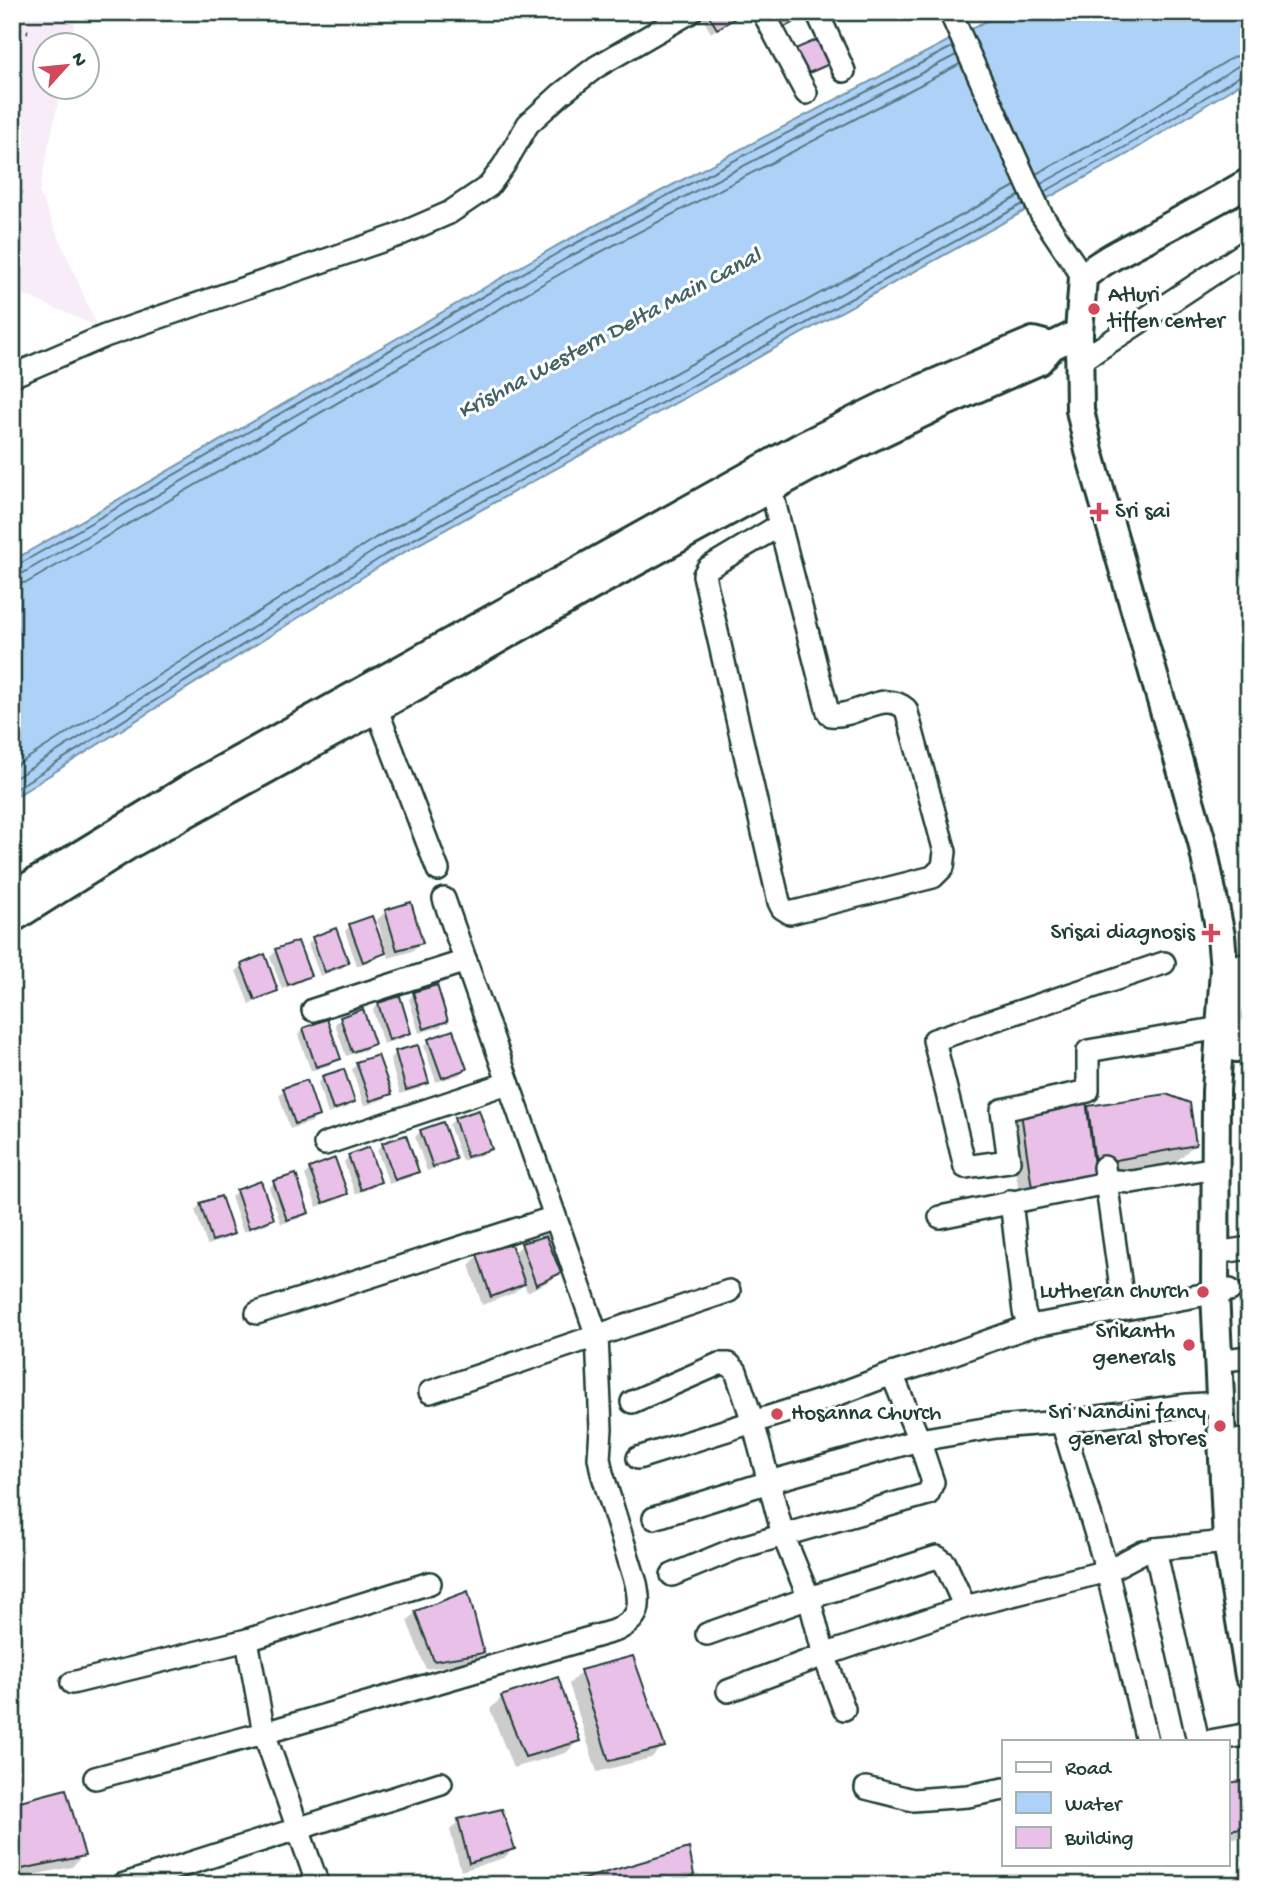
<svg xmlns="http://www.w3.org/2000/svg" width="1261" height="1897" viewBox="0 0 1261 1897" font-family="'Gochi Hand',sans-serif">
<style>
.built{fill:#f8ecf8}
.water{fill:#aed2f7;stroke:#7596a9;stroke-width:2}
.shadow{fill:#0003}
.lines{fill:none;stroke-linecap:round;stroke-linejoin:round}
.shore{stroke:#587982;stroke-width:2}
.building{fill:#e9c0e8;stroke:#1f3d34;stroke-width:2}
.minor-casing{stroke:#1f3d34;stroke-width:26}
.major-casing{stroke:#1f3d34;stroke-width:32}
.minor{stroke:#fff;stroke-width:21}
.major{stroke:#fff;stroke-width:26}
.rail{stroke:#1f3d34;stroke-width:4.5;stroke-dasharray:10 5;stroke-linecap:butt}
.poi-dot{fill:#d1495b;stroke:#fff;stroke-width:2.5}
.labels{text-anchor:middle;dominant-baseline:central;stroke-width:6;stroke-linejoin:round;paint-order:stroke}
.poi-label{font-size:23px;fill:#1f3d34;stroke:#fff;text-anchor:end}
.water-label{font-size:24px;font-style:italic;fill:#436265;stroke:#fff}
</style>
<rect width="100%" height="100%" fill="#fff"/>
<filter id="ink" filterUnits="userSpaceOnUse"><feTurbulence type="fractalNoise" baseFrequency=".0143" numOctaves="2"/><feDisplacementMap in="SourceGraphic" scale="14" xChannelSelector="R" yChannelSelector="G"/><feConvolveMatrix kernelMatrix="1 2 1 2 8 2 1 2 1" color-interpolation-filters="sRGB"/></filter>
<g filter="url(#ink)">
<polygon class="built" points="12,12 77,12 70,45 46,46 46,88 61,88 39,192 97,326 12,290"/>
<polygon class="water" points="1003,12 1249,12 1249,78 1128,154 388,561 12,799 12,561 560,244"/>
<g class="shadow">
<polygon points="706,12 728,12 731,18 711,33 702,17"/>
<polygon points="788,57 832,62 826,67 798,80"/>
<polygon points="386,911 421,942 412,951 389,958 386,950 378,958 357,966 345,931 350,926 382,947 385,947 377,920"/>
<polygon points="313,939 347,963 342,968 320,976 308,944"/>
<polygon points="276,951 309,976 303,981 282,989 270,957"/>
<polygon points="242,965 276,990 271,996 249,1004 236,971"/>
<polygon points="414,993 446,1021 440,1027 419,1033 409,999"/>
<polygon points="378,1004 409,1033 404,1038 383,1044 373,1010"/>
<polygon points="341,1018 373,1044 368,1049 346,1056 335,1024"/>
<polygon points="303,1029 339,1058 333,1064 311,1071 298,1035"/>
<polygon points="429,1041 465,1069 459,1075 436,1082 424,1046"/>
<polygon points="396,1053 427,1083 421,1088 400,1094 390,1059"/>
<polygon points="357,1064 390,1093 384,1099 364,1106 352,1069"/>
<polygon points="323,1078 353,1102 348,1107 328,1114 318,1083"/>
<polygon points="284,1090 317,1116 312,1122 290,1129 279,1095"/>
<polygon points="1089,1107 1195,1144 1176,1162 1094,1178 1020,1199 1009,1127 1021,1115 1086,1110"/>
<polygon points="455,1119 490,1148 484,1154 462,1161 449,1125"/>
<polygon points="421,1131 454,1158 448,1164 427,1171 415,1137"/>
<polygon points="383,1144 417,1171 411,1177 389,1184 377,1150"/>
<polygon points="349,1156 379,1182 374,1187 355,1194 344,1162"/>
<polygon points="310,1169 346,1193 340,1199 317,1207 305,1175"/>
<polygon points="274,1183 307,1212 301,1218 281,1224 269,1188"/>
<polygon points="237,1191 272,1218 267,1224 243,1232 231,1197"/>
<polygon points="201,1204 232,1233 226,1239 207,1245 195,1210"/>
<polygon points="522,1245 559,1272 550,1281 527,1292 524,1283 514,1293 482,1305 469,1265 478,1256 513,1254"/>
<polygon points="416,1612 482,1653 473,1661 426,1669 407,1621"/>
<polygon points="581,1672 663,1746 651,1758 597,1772 569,1684"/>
<polygon points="502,1697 578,1741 566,1753 513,1768 490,1709"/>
<polygon points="1246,1782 1249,1798 1249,1829 1241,1837 1228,1839 1228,1785"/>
<polygon points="12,1805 83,1855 72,1867 12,1879"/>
<polygon points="459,1821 513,1849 504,1858 461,1871 450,1830"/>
<polygon points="692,1875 682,1885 569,1885"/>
</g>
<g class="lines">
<g class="shore">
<polyline points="1036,174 1115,131 1233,57 1249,54"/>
<polyline points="1041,184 1120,140 1238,66 1249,64"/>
<polyline points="1044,192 1125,147 1243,74 1249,73"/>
<polyline points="12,566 18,565 563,250 952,47"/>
<polyline points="12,575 23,573 567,258 956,55"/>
<polyline points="12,585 28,582 572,267 960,64"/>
<polyline points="12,768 375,538 1015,186"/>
<polyline points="12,780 380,547 1019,196"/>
<polyline points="12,791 385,555 1023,204"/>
</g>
</g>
<g class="building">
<polygon points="707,12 730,12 734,19 717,29"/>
<polygon points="772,12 789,12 794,22 781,29"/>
<polygon points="789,12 812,12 812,13 794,22"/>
<polygon points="823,37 834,62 804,75 793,50"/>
<polygon points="411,902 423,943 397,950 385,910"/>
<polygon points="372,916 386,953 363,962 349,924"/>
<polygon points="336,928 349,963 325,972 312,937"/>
<polygon points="298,941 311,976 288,985 275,949"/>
<polygon points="265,954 278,991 255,1000 241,964"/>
<polygon points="437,985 448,1021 424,1029 413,992"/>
<polygon points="400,996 411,1033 389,1040 378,1003"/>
<polygon points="363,1009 375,1044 352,1052 340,1017"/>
<polygon points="327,1019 341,1059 316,1067 303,1028"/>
<polygon points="453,1030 467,1069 442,1078 428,1039"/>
<polygon points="418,1045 429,1083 406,1090 395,1051"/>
<polygon points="378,1055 392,1094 370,1101 356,1062"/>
<polygon points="344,1069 355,1102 333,1110 322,1076"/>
<polygon points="307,1080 319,1116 295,1124 283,1088"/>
<polygon points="1166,1094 1190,1103 1196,1145 1095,1164 1088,1106"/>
<polygon points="1086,1100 1096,1182 1032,1188 1021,1113"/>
<polygon points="479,1110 492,1149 467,1157 454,1118"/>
<polygon points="443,1122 456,1159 433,1167 420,1130"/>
<polygon points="406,1135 419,1172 395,1180 382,1143"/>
<polygon points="369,1147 381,1182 361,1190 348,1155"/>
<polygon points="335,1158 348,1194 323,1203 309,1168"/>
<polygon points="296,1174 309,1213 287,1220 273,1181"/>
<polygon points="261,1181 274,1219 249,1228 236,1190"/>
<polygon points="221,1196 234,1234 212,1241 200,1203"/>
<polygon points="546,1236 561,1273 536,1285 521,1243"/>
<polygon points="511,1244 525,1284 491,1297 477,1254"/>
<polygon points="468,1591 484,1653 434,1661 415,1611"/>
<polygon points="633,1656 665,1747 609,1761 580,1670"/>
<polygon points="558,1677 580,1741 525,1757 501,1696"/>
<polygon points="1248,1780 1249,1827 1228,1830 1228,1783"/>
<polygon points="66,1789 85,1856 12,1871 12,1803"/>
<polygon points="502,1809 515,1849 469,1863 458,1819"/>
<polygon points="689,1848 694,1875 667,1885 563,1885"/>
</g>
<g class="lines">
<defs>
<g id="minor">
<polyline points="763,12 806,93"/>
<polyline points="817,12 844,71"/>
<polyline points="950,12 1041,214 1083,277"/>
<polyline points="1081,361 1249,250"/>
<polyline points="12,376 105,336 396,236 449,213 489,186 504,165 528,124 561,94 596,67 691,12"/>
<path d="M771 489 780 525 708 568 704 575 779 902 782 908 790 913 933 877 943 867 945 852 906 709C883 689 857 718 831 715L828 712 780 525"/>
<polyline points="371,694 438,870"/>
<polyline points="1164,963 934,1040 965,1167 1009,1161 1002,1110 1088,1091 1088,1051 1220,1028"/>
<polyline points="313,1010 466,961"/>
<polyline points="325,1144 508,1083"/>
<polyline points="1104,1167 1124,1309"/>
<polyline points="1011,1201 1024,1312 1030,1326"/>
<polyline points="940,1217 1116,1181 1132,1182 1216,1168"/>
<polyline points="1216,1250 1229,1251 1249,1248"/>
<polyline points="257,1313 555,1217"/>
<polyline points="1218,1358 1233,1359 1249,1357"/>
<polyline points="430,1392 729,1291"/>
<polyline points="632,1402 719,1364 729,1364 736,1371 753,1422 783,1535 809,1598 824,1655 844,1709"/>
<polyline points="1062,1422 1107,1571 1147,1741"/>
<polyline points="638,1458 823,1400 892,1374 924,1364 1030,1326 1230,1290"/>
<polyline points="654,1518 769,1482 919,1440 996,1427 1062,1422 1188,1405 1220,1403"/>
<polyline points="1155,1549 1198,1741"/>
<polyline points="672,1575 735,1549 928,1494 933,1482 919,1440 892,1374"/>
<polyline points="707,1634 809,1598 937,1557 945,1563 965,1607"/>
<polyline points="247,1640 264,1733 318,1885"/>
<polyline points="72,1683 247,1640 430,1583"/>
<polyline points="728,1691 824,1655 965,1607 1107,1571 1143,1552 1155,1549 1227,1542"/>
<polyline points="1210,1741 1249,1734"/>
<path d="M95 1778 264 1733 617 1630C640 1618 641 1607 636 1583L602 1473 599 1458 601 1429 597 1336 444 899"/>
<polyline points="866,1788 913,1800 968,1796 1004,1789"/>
<polyline points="122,1885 441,1783"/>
</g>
<g id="major">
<path d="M1249 182C1217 201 1185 218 1153 235 1129 248 1104 259 1083 277L1079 333 1080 410 1089 451 1202 842 1221 936 1224 969 1216 1091 1215 1293 1227 1542 1249 1676"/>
<polyline points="12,896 199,782 802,446 902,397 1033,341 1052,346"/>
<polyline points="12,919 131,844 376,709 599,582 808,468 946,402 1039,361 1052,346 1079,333"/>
<polyline points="1236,1048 1241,968"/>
<polyline points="1239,1443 1249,1550"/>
</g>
</defs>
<use href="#minor" class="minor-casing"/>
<use href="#major" class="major-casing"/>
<use href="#minor" class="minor"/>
<use href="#major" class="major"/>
<polyline class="rail" points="12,28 28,32"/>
</g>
</g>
<g class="poi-dot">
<circle cx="1094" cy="309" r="7"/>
<path d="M1095.5 501.5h7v7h7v7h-7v7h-7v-7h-7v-7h7z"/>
<path d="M1207.5 922.5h7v7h7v7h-7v7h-7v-7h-7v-7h7z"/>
<circle cx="1203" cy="1292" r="7"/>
<circle cx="1189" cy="1345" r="7"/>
<circle cx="777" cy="1414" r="7"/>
<circle cx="1220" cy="1426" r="7"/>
</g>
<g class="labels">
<g class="poi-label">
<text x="1108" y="296" text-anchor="start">Atluri<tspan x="1108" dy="26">tiffen center</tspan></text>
<text x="1115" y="512" text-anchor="start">Sri sai</text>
<text x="1195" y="933">Srisai diagnosis</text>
<text x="1189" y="1292">Lutheran church</text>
<text x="1175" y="1332">Srikanth<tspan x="1175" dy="26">generals</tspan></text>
<text x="1206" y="1413">Sri Nandini fancy<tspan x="1206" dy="26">general stores</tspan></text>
<text x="791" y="1414" text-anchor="start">Hosanna Church</text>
</g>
<g class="water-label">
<text transform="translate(610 335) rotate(-28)">Krishna Western Delta Main Canal</text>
</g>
</g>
<rect width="1261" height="1897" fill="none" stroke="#fff" stroke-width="42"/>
<rect x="21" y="21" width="1219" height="1855" fill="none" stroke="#1f3d34" stroke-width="2.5" filter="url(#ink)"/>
<rect x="1002" y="1740" width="228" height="126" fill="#ffffff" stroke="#a5b1ae" stroke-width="2"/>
<rect x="1016" y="1762" width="35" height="10" fill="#ffffff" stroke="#a5b1ae" stroke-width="2"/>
<text x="1065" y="1774" font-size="21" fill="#1f3d34">Road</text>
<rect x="1016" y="1792" width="35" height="21" fill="#aed2f7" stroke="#a5b1ae" stroke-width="2"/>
<text x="1065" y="1810" font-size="21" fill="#1f3d34">Water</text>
<rect x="1016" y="1827" width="35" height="21" fill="#e9c0e8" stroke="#a5b1ae" stroke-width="2"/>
<text x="1065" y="1844" font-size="21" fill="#1f3d34">Building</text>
<g transform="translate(66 66) rotate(63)"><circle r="33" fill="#ffffff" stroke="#a5b1ae" stroke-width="2"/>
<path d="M0-5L12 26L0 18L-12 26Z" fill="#d1495b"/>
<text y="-10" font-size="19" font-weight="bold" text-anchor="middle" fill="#1f3d34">N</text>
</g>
</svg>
